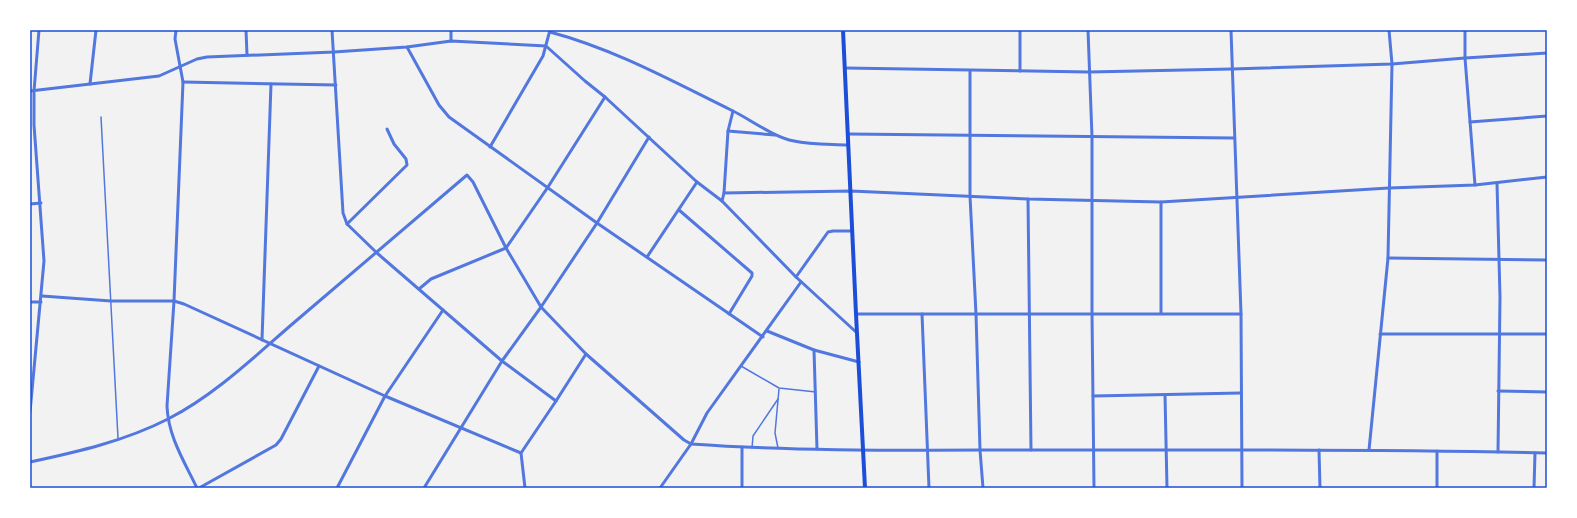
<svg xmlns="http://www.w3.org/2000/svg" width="1577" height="518" viewBox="0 0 1577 518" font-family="Mulish,sans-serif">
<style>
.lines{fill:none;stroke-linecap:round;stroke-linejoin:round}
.service{stroke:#5277de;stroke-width:1.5}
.minor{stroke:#5277de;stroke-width:3}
.secondary{stroke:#1d4ed8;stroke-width:4}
.neatline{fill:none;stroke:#1d4ed8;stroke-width:1.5}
</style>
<rect width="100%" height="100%" fill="#f2f2f2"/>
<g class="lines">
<g class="service">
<polyline points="101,117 118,438"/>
<polyline points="741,366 779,388 816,392"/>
<polyline points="752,448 753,436 778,399"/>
<polyline points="778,448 775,433 779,389"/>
</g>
<g class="minor">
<path d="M176 30 175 39 183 82 174 301 167 406C168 436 184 461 197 488"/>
<polyline points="246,30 247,55"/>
<polyline points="332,30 343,213 347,224 377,253 502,361 556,401"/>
<polyline points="1020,30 1020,71"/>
<polyline points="1088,30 1092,137 1092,313 1094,488"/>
<polyline points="1231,30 1241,314 1242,488"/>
<polyline points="1465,30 1465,58 1475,185"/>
<path d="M550 32C614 49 672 81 731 110 750 119 773 137 794 141 811 145 831 144 848 145"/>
<polyline points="451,41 451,30"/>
<polyline points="407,47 439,105 449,117 597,223 763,337"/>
<polyline points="845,68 1089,72 1232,69 1392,64 1465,58 1547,53"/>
<polyline points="970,71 970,196 976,314 980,450 983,488"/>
<polyline points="183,82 336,85"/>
<polyline points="90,84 96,30"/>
<polyline points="30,91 159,76 197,59 207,57 334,52 407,47 451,41 546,46 585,81 605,97 697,182 722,201 796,277 856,332"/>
<polyline points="1470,122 1547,116"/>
<polyline points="728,131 775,135"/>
<polyline points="848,134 1234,138"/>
<polyline points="490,147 543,56 550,30"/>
<polyline points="1497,183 1500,297 1498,452"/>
<polyline points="724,193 728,131 733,111"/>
<polyline points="1028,199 1031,450"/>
<polyline points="722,201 724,193 851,191 1028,199 1161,202 1389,188 1475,185 1547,177"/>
<polyline points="1161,202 1161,313"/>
<polyline points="30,204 41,203"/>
<polyline points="679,210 752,273 752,276 729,314"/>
<polyline points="347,224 407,165 406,159 394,144 387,129"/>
<polyline points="647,257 697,182"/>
<polyline points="1388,258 1547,260"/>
<polyline points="796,277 828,232 833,231 852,231"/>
<polyline points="419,289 431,279 506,248 548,187 605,97"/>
<polyline points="42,296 111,301 174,301 184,304 385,396 521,453"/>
<polyline points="30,302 41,302"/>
<polyline points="856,314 1241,314"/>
<polyline points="922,314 929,488"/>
<polyline points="767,331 814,350 859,362"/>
<polyline points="1380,334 1547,334"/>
<polyline points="262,340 271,84"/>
<polyline points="814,350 817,449"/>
<polyline points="1498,391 1547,392"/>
<polyline points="1165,395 1167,488"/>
<polyline points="1093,396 1241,393"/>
<polyline points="30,412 44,261 34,125 34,91 39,30"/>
<polyline points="1319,450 1320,488"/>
<polyline points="1369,450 1388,258 1392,64 1389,30"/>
<path d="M30 462C77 452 125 441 168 419 213 396 252 359 290 326 349 276 408 226 467 175L473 182 506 248 541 307 586 354 684 440 691 444C807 452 923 450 1039 450 1208 450 1378 449 1547 453"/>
<polyline points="199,488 276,445 281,439 319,366"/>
<polyline points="337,488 385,396 443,310"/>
<polyline points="424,488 502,361 541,307 597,223 649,137"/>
<polyline points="525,488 521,453 556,401 586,354"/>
<polyline points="660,488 691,444 707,413 801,282"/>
<polyline points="742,488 742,447"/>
<polyline points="1437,488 1437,451"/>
<polyline points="1534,488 1535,453"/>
</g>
<polyline class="secondary" points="843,30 856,314 865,488"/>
</g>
<rect width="1577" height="518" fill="none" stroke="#ffffff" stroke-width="62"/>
<rect x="31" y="31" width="1515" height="456" class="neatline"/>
</svg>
